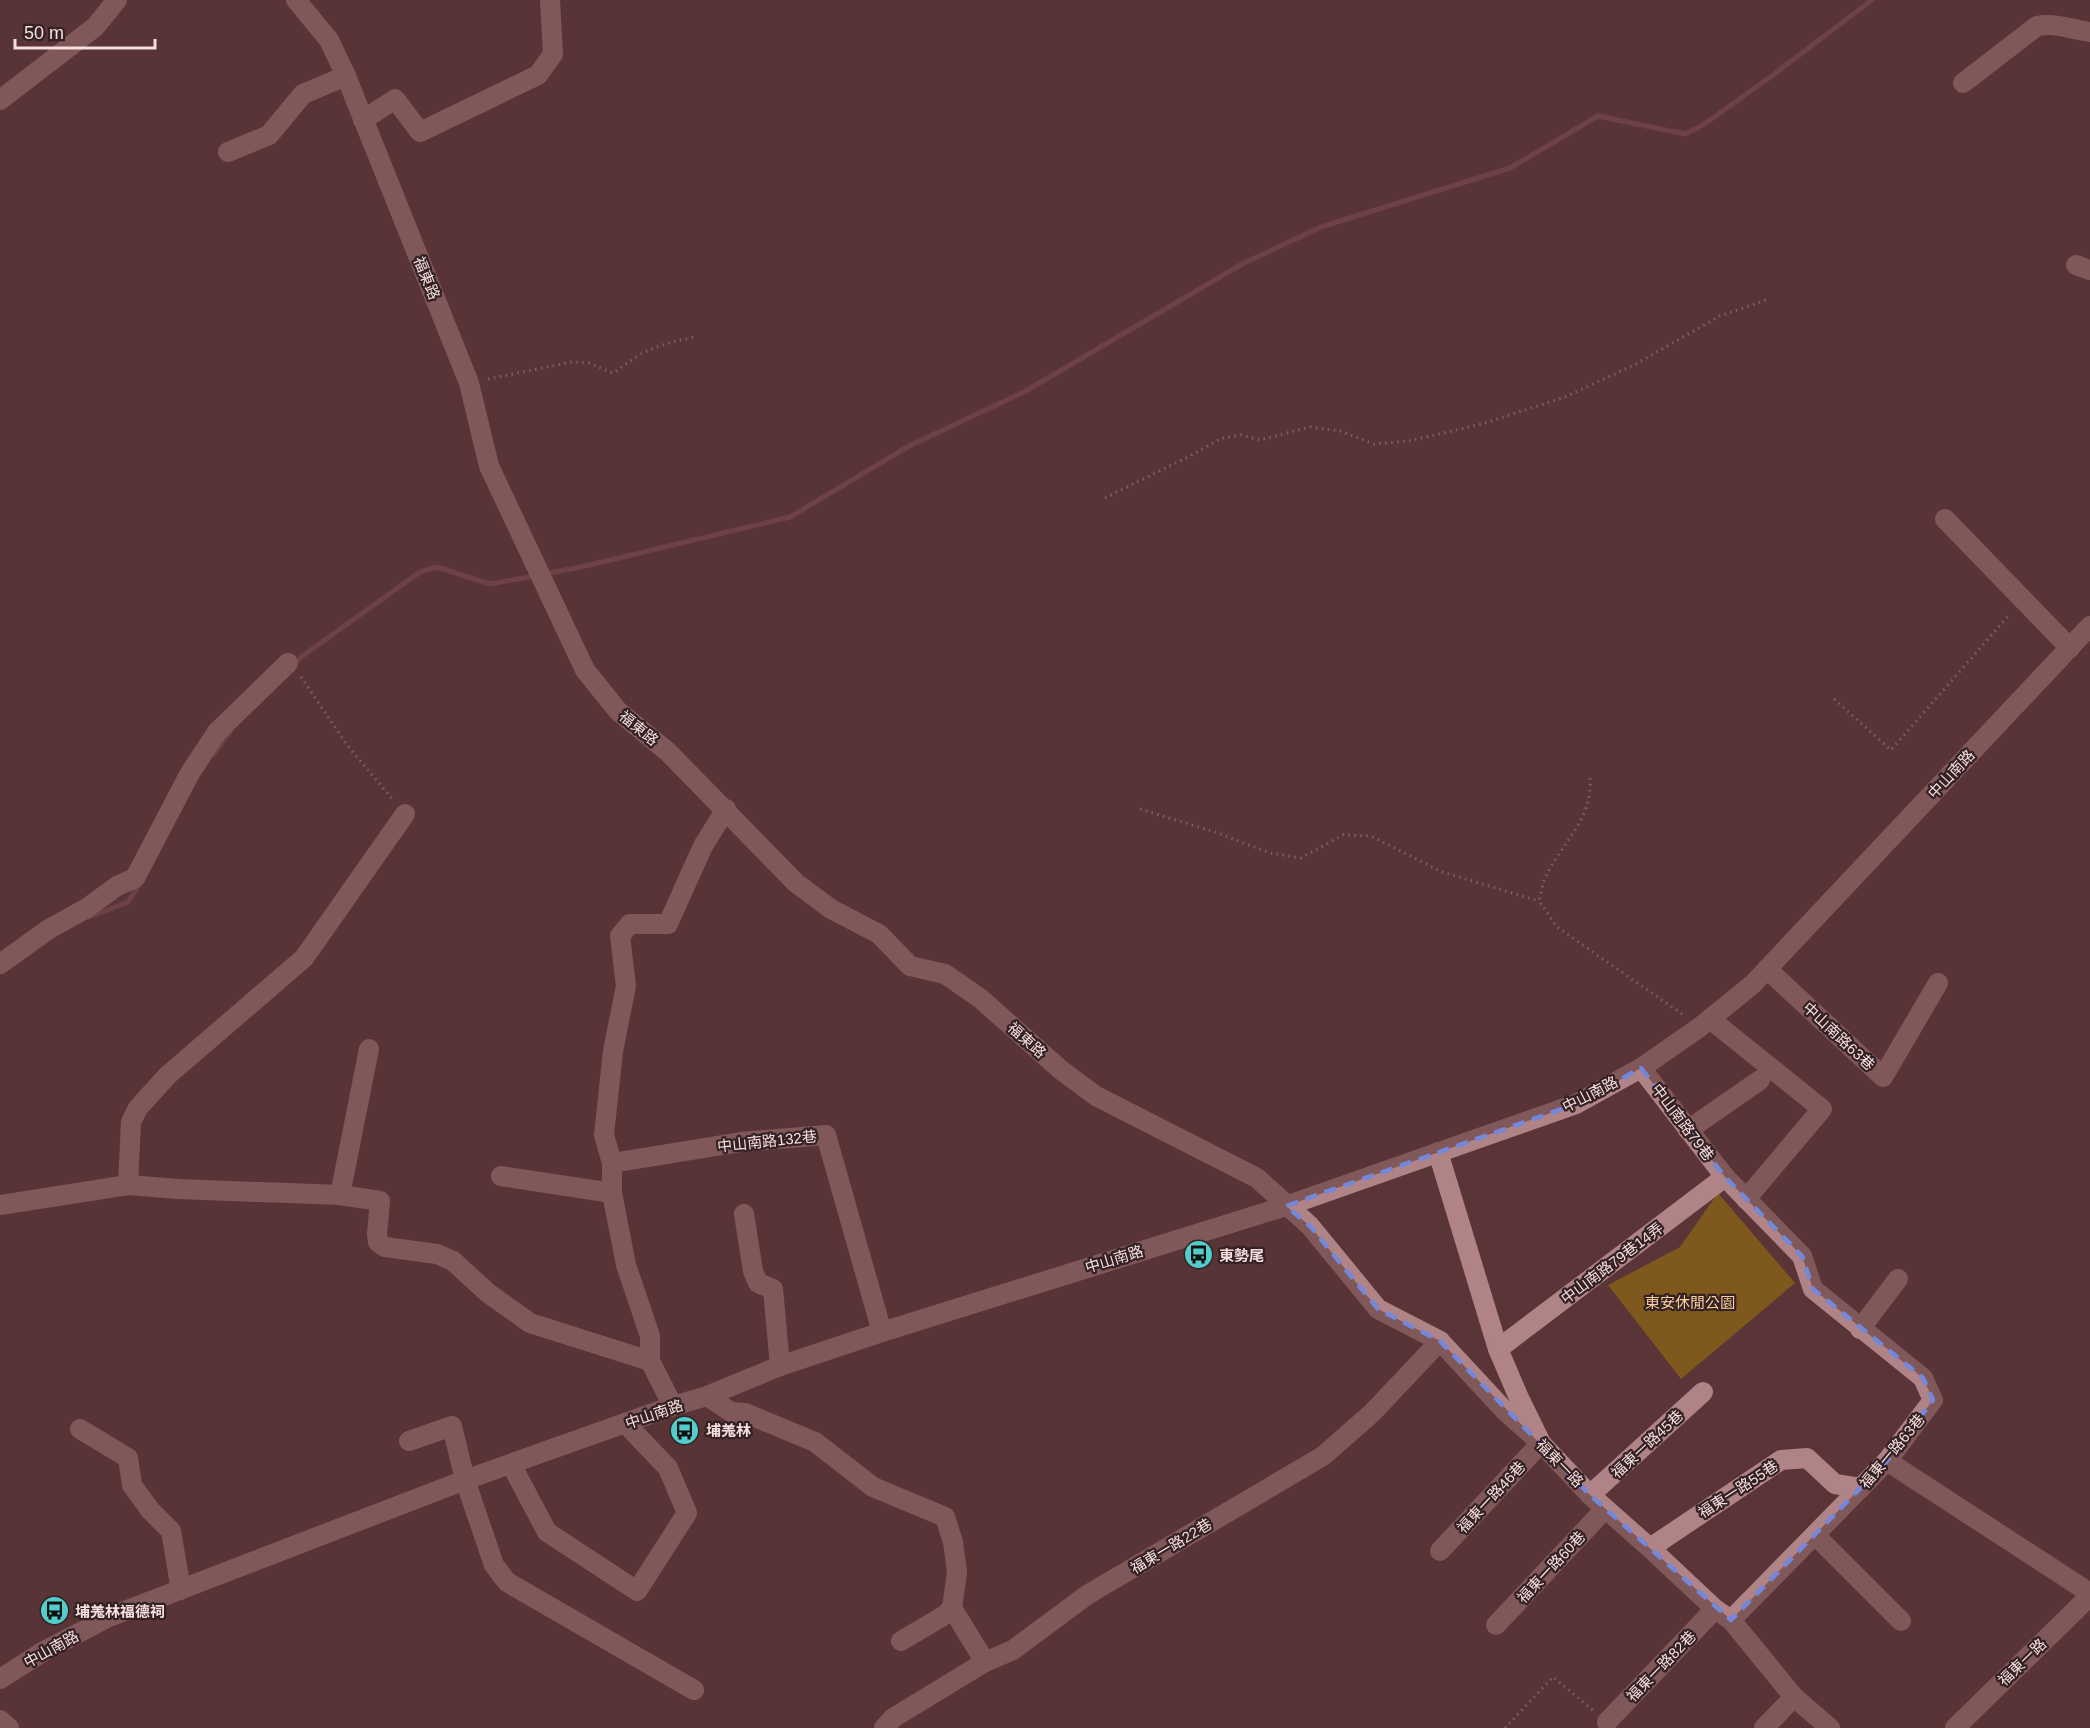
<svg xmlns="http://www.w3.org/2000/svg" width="2090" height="1728" viewBox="0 0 2090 1728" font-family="Helvetica,'Noto Sans TC',sans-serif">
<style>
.green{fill:#7e581c}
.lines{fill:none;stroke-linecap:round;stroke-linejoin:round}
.stream{stroke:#885059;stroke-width:5}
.path{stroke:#b09193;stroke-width:3;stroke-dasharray:1.5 4.5;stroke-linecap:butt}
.minor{stroke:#b08486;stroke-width:20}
.marked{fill:none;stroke:#7488db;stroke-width:4.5;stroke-dasharray:12 8;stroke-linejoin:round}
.labels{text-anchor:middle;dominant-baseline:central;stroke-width:4.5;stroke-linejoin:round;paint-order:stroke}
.street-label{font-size:15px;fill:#f6dedf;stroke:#332123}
.poi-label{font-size:15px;font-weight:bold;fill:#f6dedf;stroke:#332123;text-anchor:start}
.park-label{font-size:15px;fill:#f7d09d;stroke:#332123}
</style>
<rect width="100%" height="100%" fill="#5a3437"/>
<polygon class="green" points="1718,1193 1795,1283 1681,1379 1608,1285 1680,1247"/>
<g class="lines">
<g class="stream">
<polyline points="544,574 581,567 790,517 909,446 1024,392 1242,264 1321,227 1510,168 1598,116 1685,134 1703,125 1773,75 1872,0"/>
<polyline points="294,665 301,657 420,572 437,567 490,584 535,576"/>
<polyline points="214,754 231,730"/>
<polyline points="89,917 128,902 141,882"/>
</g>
<g class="path">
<path d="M488 379 572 362 589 363 613 373C623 367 631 359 641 354 658 345 676 341 695 337"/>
<polyline points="1105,498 1186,458 1222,438 1241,435 1260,440 1310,427 1340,431 1374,444 1409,441 1482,424 1565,397 1634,365 1720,316 1769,299"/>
<polyline points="301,677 347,745 394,801"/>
<polyline points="1834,699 1891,750 2010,614"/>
<path d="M1590 778C1593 820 1561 843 1545 878 1542 885 1541 894 1539 901L1557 927 1685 1016"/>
<polyline points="1140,809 1215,832 1270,853 1301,858 1343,835 1371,836 1442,872 1539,901"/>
<polyline points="1505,1728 1553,1677 1594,1711"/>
</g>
<g class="minor">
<polyline points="296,0 329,40 346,76 469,383 489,466 585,670 618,711 668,752 796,883 831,909 879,934 910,966 945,974 981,999 1061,1070 1096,1096 1257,1178 1310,1226 1378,1309 1440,1341 1505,1411 1541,1443 1590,1495 1650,1548 1715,1609 1731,1620 1794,1697 1830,1728"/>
<path d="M1963 83 2037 26C2055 22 2072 30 2090 32"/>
<polyline points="0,100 95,27 117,0"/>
<polyline points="363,120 395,99 420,132 538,75 553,54 550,0"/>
<polyline points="228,152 269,135 303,94 346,76"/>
<polyline points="2076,265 2090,270"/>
<polyline points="1945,519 2070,648"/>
<polyline points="0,964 49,929 87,908 117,886 135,878 190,773 217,732 288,663"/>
<polyline points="1767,969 1883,1077 1938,983"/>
<polyline points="1710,1019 1822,1109 1746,1199"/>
<polyline points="1641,1068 1725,1177 1802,1256 1813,1289 1923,1378 1933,1400 1887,1461 1731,1620"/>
<polyline points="1688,1130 1760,1080"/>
<polyline points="1438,1152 1498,1349 1519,1398 1541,1443 1440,1551"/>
<polyline points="612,1163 741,1142 826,1135 882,1332"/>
<polyline points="501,1176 612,1193"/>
<polyline points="128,1185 131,1122 138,1108 168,1075 304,958 405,814"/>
<polyline points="340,1195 369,1049"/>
<polyline points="0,1205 128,1185 178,1189 340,1195 380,1201 377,1234 378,1242 385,1247 437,1254 453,1261 488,1293 530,1323 650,1361 673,1406"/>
<polyline points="744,1214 753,1271 758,1283 773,1289 780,1366"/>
<polyline points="1860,1329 1898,1279"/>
<polyline points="1498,1349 1725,1177"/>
<polyline points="650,1361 650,1336 626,1265 612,1193 612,1163 604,1135 613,1051 626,986 620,936 630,924 668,924 703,846 726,809"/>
<polyline points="707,1396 731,1412 745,1413 815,1442 873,1487 945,1517 953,1542 957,1572 952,1608 945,1615 901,1641"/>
<polyline points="80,1429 128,1458 132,1485 150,1510 171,1531 181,1590"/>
<polyline points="409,1441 452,1426 465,1480 494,1565 507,1582 694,1690"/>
<polyline points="1887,1461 2090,1593"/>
<polyline points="511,1464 547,1532 637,1591 687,1513 668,1468 625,1423"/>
<polyline points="1590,1495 1703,1392"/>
<polyline points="1815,1535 1901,1621"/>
<polyline points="1650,1548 1781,1460 1807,1458 1835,1484 1861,1488"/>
<polyline points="952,1608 985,1662"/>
<polyline points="1496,1625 1605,1509"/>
<polyline points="0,1679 44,1651 109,1617 465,1480 673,1406 707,1396 780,1366 882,1332 1286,1206 1576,1104 1641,1068 1700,1027 1753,984 2090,626"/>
<polyline points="0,1720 9,1728"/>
<polyline points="1607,1722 1715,1609"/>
<polyline points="884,1728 893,1718 985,1662 1013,1650 1087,1595 1323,1456 1372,1413 1440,1341"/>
<polyline points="1764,1728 1794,1697"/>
<polyline points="1955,1728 2090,1596"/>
</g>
</g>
<path d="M0 0H2090V1728H0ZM1641 1068 1725 1177 1802 1256 1813 1289 1923 1378 1933 1400 1887 1461 1731 1620 1590 1495 1440 1341 1378 1309 1310 1226 1286 1206 1576 1104Z" fill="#5a3437" fill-opacity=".55" fill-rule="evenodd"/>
<path class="marked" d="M1641 1068 1725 1177 1802 1256 1813 1289 1923 1378 1933 1400 1887 1461 1731 1620 1590 1495 1440 1341 1378 1309 1310 1226 1286 1206 1576 1104Z"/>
<defs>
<symbol id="bus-disc" viewBox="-11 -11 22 22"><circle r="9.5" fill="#52cdcc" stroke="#332123"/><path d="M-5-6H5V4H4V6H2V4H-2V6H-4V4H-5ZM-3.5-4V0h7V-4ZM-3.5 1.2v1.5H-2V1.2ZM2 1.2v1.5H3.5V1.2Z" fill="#111"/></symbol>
</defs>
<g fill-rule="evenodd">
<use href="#bus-disc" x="1182" y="1238" width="33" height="33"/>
<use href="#bus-disc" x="668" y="1414" width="33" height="33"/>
<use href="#bus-disc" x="38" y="1594" width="33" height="33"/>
</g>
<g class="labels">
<g class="street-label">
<text transform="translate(427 278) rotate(68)">福東路</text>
<text transform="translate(639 728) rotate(39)">福東路</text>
<text transform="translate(1951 774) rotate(-47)">中山南路</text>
<text transform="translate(1839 1036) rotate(43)">中山南路63巷</text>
<text transform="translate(1027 1040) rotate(42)">福東路</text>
<text transform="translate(1590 1094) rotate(-27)">中山南路</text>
<text transform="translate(1683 1122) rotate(53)">中山南路79巷</text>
<text transform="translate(767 1141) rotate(-6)">中山南路132巷</text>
<text transform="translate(1114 1259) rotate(-17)">中山南路</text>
<text transform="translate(1612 1263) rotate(-37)">中山南路79巷14弄</text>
<text transform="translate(654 1414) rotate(-19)">中山南路</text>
<text transform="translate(1647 1444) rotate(-43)">福東一路45巷</text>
<text transform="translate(1892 1451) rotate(-50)">福東一路63巷</text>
<text transform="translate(1560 1463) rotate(46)">福東一路</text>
<text transform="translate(1738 1489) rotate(-33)">福東一路55巷</text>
<text transform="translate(1491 1497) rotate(-47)">福東一路46巷</text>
<text transform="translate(1171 1546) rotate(-31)">福東一路22巷</text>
<text transform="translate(1551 1567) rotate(-47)">福東一路60巷</text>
<text transform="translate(51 1649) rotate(-29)">中山南路</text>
<text transform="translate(2022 1662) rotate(-44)">福東一路</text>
<text transform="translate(1661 1666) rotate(-46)">福東一路82巷</text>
</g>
<g class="poi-label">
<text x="1219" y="1255">東勢尾</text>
<text x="706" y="1430">埔羗林</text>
<text x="75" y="1611">埔羗林福德祠</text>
</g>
<g class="park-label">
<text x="1690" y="1302">東安休閒公園</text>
</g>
</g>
<path d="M15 39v9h140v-9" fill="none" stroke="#f6dedf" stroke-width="3"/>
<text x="24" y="39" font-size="18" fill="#f6dedf" stroke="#332123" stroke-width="4.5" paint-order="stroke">50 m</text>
</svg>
